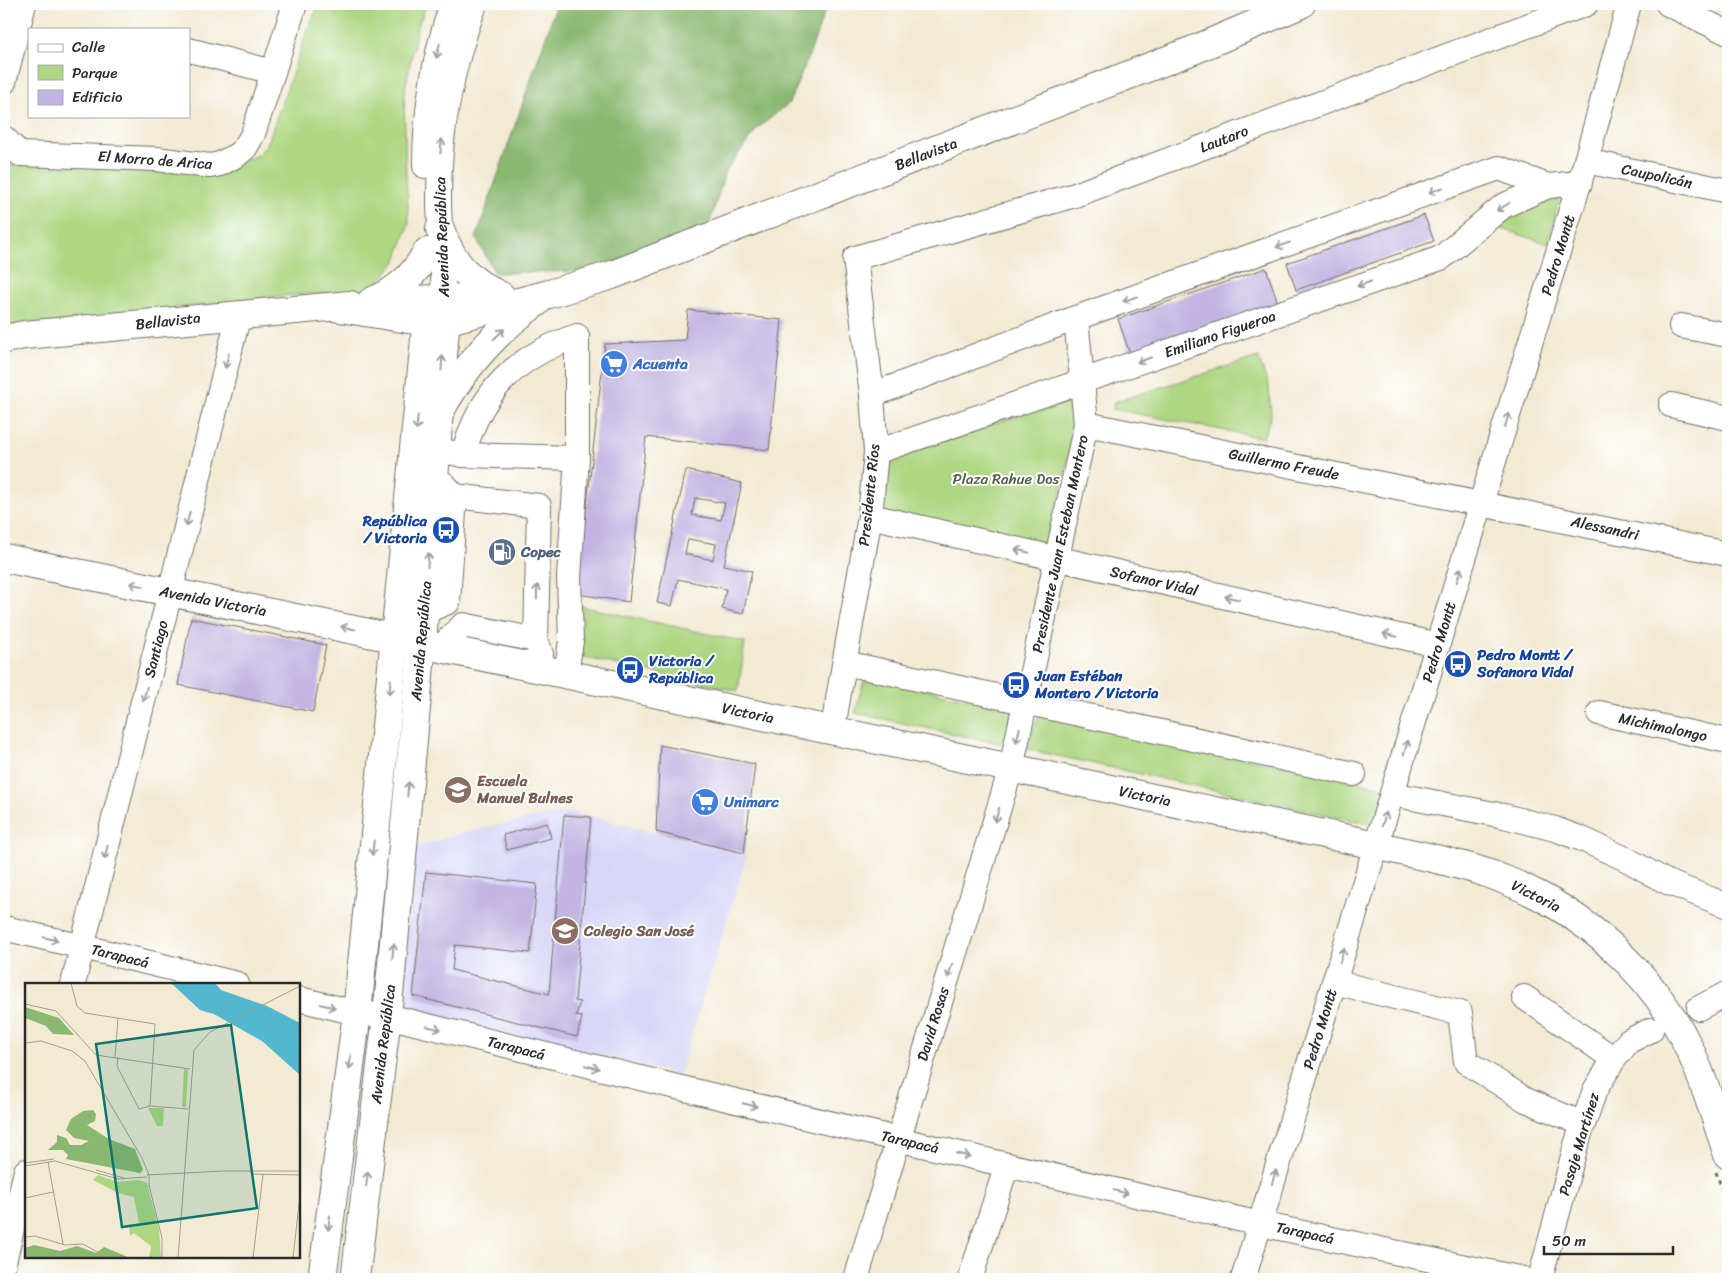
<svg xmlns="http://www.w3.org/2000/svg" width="1732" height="1283" viewBox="0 0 1732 1283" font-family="Sriracha,sans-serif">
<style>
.built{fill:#d8d7f8}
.green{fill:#add782;stroke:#6c8156}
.forest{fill:#8ab870;stroke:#5a724e}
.building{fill:#c2b5e2;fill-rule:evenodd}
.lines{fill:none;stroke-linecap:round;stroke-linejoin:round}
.minor-casing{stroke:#716e66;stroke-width:26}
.major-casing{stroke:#716e66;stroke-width:30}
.path{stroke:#716e66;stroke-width:3;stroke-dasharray:4 4;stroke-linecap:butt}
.minor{stroke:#fff;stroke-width:24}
.major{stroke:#fff;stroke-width:28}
.oneway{stroke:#a0a0a0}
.labels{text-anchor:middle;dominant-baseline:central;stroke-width:4;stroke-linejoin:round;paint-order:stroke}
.street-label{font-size:15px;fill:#2b2b2b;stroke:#fff}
.shop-label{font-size:15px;font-weight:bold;fill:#366cbe;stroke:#fff;text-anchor:start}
.park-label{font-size:15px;fill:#525f45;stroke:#fff}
.transit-label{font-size:15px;font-weight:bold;fill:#164399;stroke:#fff;text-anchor:start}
.service-label{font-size:15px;font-weight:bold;fill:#4e5e75;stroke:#fff;text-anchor:start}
.education-label{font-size:15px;font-weight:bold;fill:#785e54;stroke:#fff;text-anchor:start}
.inset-road{fill:none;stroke:#a29e90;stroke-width:1}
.view{fill:#0f766e;fill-opacity:0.15;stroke:#0f766e;stroke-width:2.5}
.inset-edge{fill:none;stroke:#2b2b2b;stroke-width:2.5}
</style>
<rect width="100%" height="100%" fill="#fff"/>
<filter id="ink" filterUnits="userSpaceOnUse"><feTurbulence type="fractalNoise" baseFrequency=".02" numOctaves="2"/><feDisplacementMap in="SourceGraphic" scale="10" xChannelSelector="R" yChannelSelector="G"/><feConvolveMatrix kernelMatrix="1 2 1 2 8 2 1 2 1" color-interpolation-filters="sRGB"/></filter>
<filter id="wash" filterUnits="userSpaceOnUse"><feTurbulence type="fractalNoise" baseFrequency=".0096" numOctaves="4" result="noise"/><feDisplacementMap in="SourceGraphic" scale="20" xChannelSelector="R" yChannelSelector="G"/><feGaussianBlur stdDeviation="1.12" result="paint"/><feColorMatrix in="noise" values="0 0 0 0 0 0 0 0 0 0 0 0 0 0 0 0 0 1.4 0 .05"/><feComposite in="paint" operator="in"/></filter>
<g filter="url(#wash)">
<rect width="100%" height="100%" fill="#f2ead3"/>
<polygon class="built" points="568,811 747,855 679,1075 400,1007 415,847 470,831"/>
<g class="green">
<polygon points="319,4 427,4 417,28 404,95 406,176 409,224 395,263 371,290 268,297 28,326 4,331 4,156 11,165 143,168 211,174 258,155 267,145 309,26"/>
<polygon points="1559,198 1548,244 1494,226"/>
<polygon points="1258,357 1269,387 1271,416 1263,438 1113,409 1114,402"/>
<polygon points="1069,399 1073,434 1050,544 882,512 887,459"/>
<polygon points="576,605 745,642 738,691 582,657"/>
<polygon points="865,677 1012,708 1006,745 855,713"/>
<polygon points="1039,715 1387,788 1374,825 1026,749"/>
</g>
<polygon class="forest" points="557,4 827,4 810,53 789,103 757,129 725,172 709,226 596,271 495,273 476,238"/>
<g id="blocks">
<g class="building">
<polygon points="1424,215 1434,241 1296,290 1287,263"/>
<polygon points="1266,268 1278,303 1130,354 1118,319"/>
<polygon points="688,310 782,320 769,450 646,437 629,602 577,594 605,344 685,340"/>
<path d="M686 470 742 483 724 565 752 571 743 614 722 609 726 589 678 579 672 606 657 603ZM695 498 725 503 721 520 692 515ZM688 539 716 544 713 560 685 554Z"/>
<polygon points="191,618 326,645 313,712 178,685"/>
<polygon points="660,745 755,764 744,853 656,832"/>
<polygon points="564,815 591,817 575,1001 580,1002 576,1016 582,1017 577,1037 413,996 426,872 537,884 530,953 455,945 452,970 549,994"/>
<polygon points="547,823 551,838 507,850 503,835"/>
</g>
</g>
</g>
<g filter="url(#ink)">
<use href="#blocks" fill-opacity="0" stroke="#716e66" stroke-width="1"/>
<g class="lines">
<defs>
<g id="minor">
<polyline points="1668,4 1728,33"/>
<polyline points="189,50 273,72"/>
<polyline points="4,82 24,4"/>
<polyline points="4,138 20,154 157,159 210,166 220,164 237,155 245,148 253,134 295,4"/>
<polyline points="1586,161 1728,191"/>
<path d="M425 166C425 110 434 56 452 4"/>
<path d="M444 299C443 265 439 230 439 195 439 129 452 66 475 4"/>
<polyline points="1681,326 1728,335"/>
<polyline points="872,395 1076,318 1499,168 1548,186"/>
<polyline points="1671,405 1728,418"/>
<path d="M1086 424C1300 468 1515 510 1728 554"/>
<polyline points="448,452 463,455 577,458"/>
<polyline points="876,452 1441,258 1503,206 1548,186 1580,183"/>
<path d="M463 455C480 392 516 356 577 336V458L569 577 571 641 566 674"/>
<polyline points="455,496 539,506 536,640"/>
<polyline points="870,516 1438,645"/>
<polyline points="424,612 448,602 455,496 444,484"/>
<polyline points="440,648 463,625 536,640 541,654"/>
<polyline points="845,663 1354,774"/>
<polyline points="1599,713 1728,741"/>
<polyline points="830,730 835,716 870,516 876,452 872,395 855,258 1075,195 1586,4"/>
<polyline points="1392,794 1504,816 1555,829 1582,839 1628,860 1667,882 1728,906"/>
<polyline points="4,928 237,984"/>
<polyline points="1334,982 1460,1013 1466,1062 1526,1100 1583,1124"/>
<polyline points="73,984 239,314"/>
<polyline points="1524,997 1614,1059"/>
<polyline points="299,999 357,1013 387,1016 681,1088 1007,1165 1260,1224 1523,1279"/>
<polyline points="1699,1008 1728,993"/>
<polyline points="4,1262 26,1171"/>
<polyline points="856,1279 1011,768 1086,424 1076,318"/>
<polyline points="970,1279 1007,1165"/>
<polyline points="1243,1279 1586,161 1629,4"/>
<polyline points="1540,1279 1576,1145 1595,1090 1614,1059 1629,1041 1651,1030"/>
</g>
<g id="major">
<path d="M440 229C452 263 469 281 501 296"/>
<polyline points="411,300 495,297"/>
<path d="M371 302C397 291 414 276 427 252"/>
<polyline points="334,307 427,322 445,321 549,294 612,275 1196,49 1301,4"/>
<polyline points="4,339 24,335 350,305"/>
<path d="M440 411C464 367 497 330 537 302"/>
<path d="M4 558 422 644 1376 845C1419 856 1464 863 1505 880 1583 911 1652 972 1689 1048 1705 1082 1716 1119 1728 1155"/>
<polyline points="322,1279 357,1013 429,300"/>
<polyline points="355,1279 387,1016 422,644 445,328"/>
</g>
</defs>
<use href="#minor" class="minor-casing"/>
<use href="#major" class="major-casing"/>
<polyline class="path" points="1716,1172 1728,1207"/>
<use href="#minor" class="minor"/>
<use href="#major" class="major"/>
</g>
<defs><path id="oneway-shaft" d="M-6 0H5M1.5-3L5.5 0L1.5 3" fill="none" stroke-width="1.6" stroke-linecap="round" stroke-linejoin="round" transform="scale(1.25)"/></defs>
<g class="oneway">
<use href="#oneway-shaft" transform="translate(438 51) rotate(104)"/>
<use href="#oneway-shaft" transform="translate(441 146) rotate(-85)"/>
<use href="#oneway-shaft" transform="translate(1436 190) rotate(160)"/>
<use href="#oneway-shaft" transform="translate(1503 207) rotate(148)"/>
<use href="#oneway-shaft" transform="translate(1283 245) rotate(160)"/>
<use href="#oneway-shaft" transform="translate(1364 284) rotate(161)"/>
<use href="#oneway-shaft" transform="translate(1130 299) rotate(160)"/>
<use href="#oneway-shaft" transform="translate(499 334) rotate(-44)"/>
<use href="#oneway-shaft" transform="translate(1144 360) rotate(161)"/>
<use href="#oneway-shaft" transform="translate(227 361) rotate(104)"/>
<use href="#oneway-shaft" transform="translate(442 363) rotate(-86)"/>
<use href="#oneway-shaft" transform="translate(1507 420) rotate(-73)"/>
<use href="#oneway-shaft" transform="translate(417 423) rotate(96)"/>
<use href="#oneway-shaft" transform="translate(188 519) rotate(104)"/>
<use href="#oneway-shaft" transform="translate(1022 551) rotate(-167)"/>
<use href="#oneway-shaft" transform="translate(428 560) rotate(-86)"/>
<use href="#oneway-shaft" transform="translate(1459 575) rotate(-73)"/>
<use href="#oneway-shaft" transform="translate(137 585) rotate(-169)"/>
<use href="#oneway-shaft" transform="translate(537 592) rotate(-89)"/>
<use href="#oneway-shaft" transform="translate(1232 598) rotate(-167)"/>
<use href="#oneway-shaft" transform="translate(348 628) rotate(-169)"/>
<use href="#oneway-shaft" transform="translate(1390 635) rotate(-167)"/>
<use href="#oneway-shaft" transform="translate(390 687) rotate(96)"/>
<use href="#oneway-shaft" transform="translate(145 694) rotate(104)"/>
<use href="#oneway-shaft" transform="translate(1018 735) rotate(103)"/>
<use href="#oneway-shaft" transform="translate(1406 747) rotate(-73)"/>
<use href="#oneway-shaft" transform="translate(408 789) rotate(-85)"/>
<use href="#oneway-shaft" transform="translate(997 815) rotate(107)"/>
<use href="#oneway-shaft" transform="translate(1384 819) rotate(-73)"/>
<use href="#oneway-shaft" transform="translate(373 848) rotate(96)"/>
<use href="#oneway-shaft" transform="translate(106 852) rotate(104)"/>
<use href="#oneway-shaft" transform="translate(51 939) rotate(14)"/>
<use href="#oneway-shaft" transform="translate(393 951) rotate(-85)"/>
<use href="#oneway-shaft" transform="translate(1342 955) rotate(-73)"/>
<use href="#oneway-shaft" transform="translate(950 971) rotate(107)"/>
<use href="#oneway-shaft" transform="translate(328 1006) rotate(14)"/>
<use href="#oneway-shaft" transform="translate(434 1028) rotate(14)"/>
<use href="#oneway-shaft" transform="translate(350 1062) rotate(97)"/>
<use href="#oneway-shaft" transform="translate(592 1067) rotate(14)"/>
<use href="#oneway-shaft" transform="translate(750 1105) rotate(13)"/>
<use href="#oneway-shaft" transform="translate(963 1155) rotate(14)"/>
<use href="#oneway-shaft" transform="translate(1274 1177) rotate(-73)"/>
<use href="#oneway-shaft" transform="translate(367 1179) rotate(-83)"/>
<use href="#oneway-shaft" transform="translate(1121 1192) rotate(13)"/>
<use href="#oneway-shaft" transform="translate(329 1223) rotate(97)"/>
</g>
</g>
<defs>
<symbol id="supermarket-disc" viewBox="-11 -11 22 22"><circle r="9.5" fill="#3f7fe0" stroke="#fff"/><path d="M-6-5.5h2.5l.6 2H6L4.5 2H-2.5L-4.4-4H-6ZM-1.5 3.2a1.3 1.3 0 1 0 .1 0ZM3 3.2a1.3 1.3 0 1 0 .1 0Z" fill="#fff"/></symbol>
<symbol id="bus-disc" viewBox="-11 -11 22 22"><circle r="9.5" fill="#1a4fb4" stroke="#fff"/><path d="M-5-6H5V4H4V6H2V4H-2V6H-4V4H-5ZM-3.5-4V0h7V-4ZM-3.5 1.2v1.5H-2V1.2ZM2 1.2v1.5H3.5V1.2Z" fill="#fff"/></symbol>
<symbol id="fuel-disc" viewBox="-11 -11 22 22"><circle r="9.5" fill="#5c6f8a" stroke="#fff"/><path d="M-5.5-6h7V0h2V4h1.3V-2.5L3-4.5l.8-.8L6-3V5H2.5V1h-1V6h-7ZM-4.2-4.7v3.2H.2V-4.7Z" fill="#fff"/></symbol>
<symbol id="school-disc" viewBox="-11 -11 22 22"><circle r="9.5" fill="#8d6e63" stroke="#fff"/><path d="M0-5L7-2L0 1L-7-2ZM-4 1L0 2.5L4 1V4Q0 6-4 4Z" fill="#fff"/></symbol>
</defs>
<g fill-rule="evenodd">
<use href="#supermarket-disc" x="598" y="348" width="32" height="32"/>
<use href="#bus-disc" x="430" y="514" width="32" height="32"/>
<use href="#fuel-disc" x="486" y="536" width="32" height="32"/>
<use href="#bus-disc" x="1442" y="648" width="32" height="32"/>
<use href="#bus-disc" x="614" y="654" width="32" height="32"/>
<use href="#bus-disc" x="1000" y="669" width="32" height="32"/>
<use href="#school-disc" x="442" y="774" width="32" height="32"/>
<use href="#supermarket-disc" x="689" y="786" width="32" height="32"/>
<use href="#school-disc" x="549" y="915" width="32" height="32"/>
</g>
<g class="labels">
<g class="street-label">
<text transform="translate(1224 139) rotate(-21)">Lautaro</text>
<text transform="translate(926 154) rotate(-21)">Bellavista</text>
<text transform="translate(155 160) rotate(4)">El Morro de Arica</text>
<text transform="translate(1657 176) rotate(12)">Caupolicán</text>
<text transform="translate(442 237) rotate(-92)">Avenida República</text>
<text transform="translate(1558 255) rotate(-73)">Pedro Montt</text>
<text transform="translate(168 321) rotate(-6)">Bellavista</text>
<text transform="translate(1220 334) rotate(-19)">Emiliano Figueroa</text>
<text transform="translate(1284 464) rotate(11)">Guillermo Freude</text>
<text transform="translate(869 495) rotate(-84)">Presidente Ríos</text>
<text transform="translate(1605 528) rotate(12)">Alessandri</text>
<text transform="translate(1060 544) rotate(-78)">Presidente Juan Esteban Montero</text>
<text transform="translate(1154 581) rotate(13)">Sofanor Vidal</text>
<text transform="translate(213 601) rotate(11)">Avenida Victoria</text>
<text transform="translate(421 641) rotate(-85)">Avenida República</text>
<text transform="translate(1439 642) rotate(-73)">Pedro Montt</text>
<text transform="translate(156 649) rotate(-76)">Santiago</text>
<text transform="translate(748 713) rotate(12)">Victoria</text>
<text transform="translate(1663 727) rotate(12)">Michimalongo</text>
<text transform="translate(1145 796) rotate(12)">Victoria</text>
<text transform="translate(1536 896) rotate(27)">Victoria</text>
<text transform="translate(120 956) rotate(14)">Tarapacá</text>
<text transform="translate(933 1024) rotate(-73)">David Rosas</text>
<text transform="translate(1320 1029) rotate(-73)">Pedro Montt</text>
<text transform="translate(383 1044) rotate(-83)">Avenida República</text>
<text transform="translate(516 1048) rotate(14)">Tarapacá</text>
<text transform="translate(910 1142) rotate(13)">Tarapacá</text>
<text transform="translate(1579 1144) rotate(-73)">Pasaje Martínez</text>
<text transform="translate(1305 1233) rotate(12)">Tarapacá</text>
</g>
<g class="shop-label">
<text x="633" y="364">Acuenta</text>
<text x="724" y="802">Unimarc</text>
</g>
<g class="park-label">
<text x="1006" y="479">Plaza Rahue Dos</text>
</g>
<g class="transit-label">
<text x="427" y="521" text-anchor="end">República<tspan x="427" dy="17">/ Victoria</tspan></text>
<text x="1477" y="655">Pedro Montt /<tspan x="1477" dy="17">Sofanora Vidal</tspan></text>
<text x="649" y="661">Victoria /<tspan x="649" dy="17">República</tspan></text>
<text x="1035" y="676">Juan Estéban<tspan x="1035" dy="17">Montero / Victoria</tspan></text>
</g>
<g class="service-label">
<text x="521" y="552">Copec</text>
</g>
<g class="education-label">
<text x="477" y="781">Escuela<tspan x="477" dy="17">Manuel Bulnes</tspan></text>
<text x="584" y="931">Colegio San José</text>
</g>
</g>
<g transform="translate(25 983)">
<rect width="275" height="275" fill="#f2ead3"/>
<path d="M159 86 163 87 161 124H157ZM123 125H139L138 143H132ZM73 192 93 199 114 197 122 200 134 246 136 275H124L126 263 109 250 105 253 104 243 110 244 114 240 109 214 93 210 68 197Z" fill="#add782"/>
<path d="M0 24 34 35 49 52 28 51 21 43 0 35ZM68 127 71 131 70 138 62 142 84 156 110 166 118 187 115 190 41 176 43 172 38 167H23L32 159V152L41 155 45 162H56L64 158 49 155 41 147 46 136 58 128ZM9 262 35 268 52 263 71 270 79 264 105 275H0V265Z" fill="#8ab870"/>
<path d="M146 0H190L196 7 242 23 275 40V92L237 58 189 31 175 27Z" fill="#52b8d0"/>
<path class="inset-road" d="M46 0 52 23 60 30 130 41 125 123M0 21 31 28 71 72 165 86M0 60 16 58 47 68 60 78 117 175 124 192V204M90 74 93 35M93 74 92 83 114 126 125 123 163 126M23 179 38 261M0 180 29 176M0 183 30 178 93 196 122 194M71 187 99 195M226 191 275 192M122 192 198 188H275M124 202 137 255V275M0 215 28 209M0 254 10 253 40 262 58 261 83 275M153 275 169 67 185 49 275 3M228 275 238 191M268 275 275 212"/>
<path class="view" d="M206 42 232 225 97 244 71 61Z"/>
<rect width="275" height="275" class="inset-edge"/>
</g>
<rect width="1732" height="1283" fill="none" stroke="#fff" stroke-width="20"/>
<rect x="28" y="28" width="162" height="90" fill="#ffffff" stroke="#aaaaaa"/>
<rect x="38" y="44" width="25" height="8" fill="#ffffff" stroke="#aaaaaa"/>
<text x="72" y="52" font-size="15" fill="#2b2b2b">Calle</text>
<rect x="38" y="65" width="25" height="15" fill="#add782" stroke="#aaaaaa"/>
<text x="72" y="78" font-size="15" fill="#2b2b2b">Parque</text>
<rect x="38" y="90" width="25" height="15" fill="#c2b5e2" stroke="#aaaaaa"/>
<text x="72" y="102" font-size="15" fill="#2b2b2b">Edificio</text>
<path d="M1544 1246v8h129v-8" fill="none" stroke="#2b2b2b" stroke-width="2.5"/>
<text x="1552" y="1246" font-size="15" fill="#2b2b2b" stroke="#ffffff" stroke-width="4" paint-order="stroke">50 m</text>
</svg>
